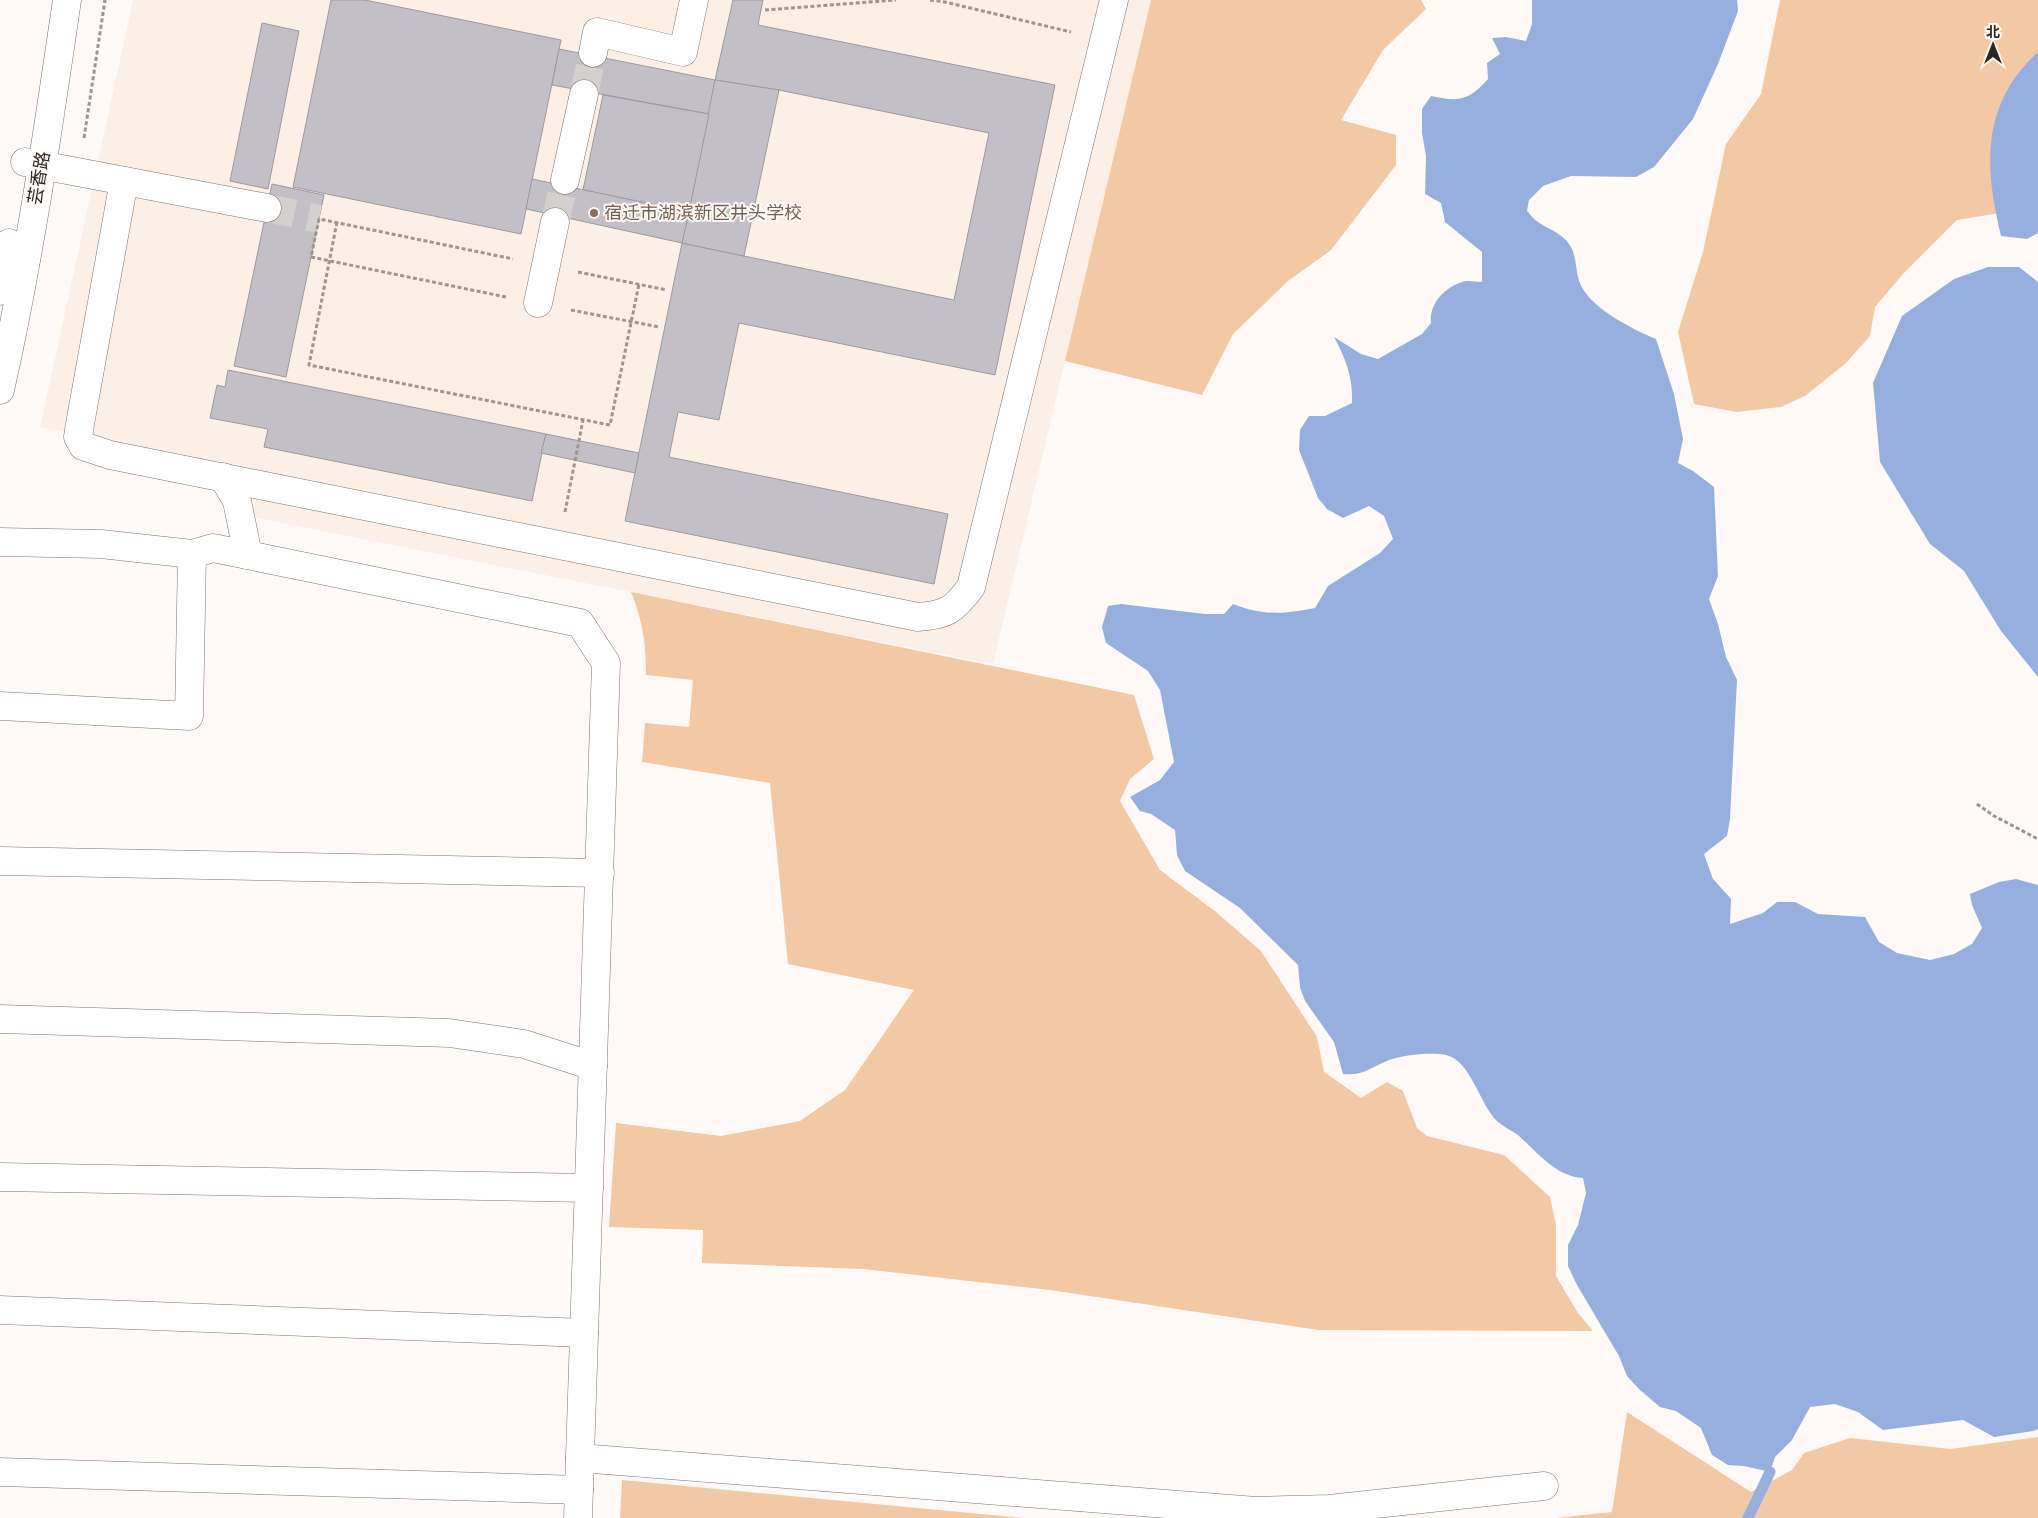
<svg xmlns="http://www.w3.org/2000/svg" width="2038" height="1518" viewBox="0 0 2038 1518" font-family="'Fira Sans Condensed','Noto Sans SC',sans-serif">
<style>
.built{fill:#fcf0e6}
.green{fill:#f3c8a5}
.water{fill:#97afdf}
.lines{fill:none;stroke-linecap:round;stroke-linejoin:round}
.stream{stroke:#97afdf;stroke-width:11}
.building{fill:#c2c0c6;stroke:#9c9a9f}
.minor-tunnel{stroke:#d4d0cd;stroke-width:28;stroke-dasharray:28 14;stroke-linecap:butt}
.minor-casing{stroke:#797471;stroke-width:29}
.path{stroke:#9a9694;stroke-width:3;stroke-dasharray:4 2.5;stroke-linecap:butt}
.minor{stroke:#fff;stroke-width:28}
.education-dot{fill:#8d6e63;stroke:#fffaf7;stroke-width:2}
.labels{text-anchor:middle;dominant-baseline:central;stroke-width:4;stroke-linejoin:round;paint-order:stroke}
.street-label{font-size:18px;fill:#2a2827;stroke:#fffaf7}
.education-label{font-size:18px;fill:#785e54;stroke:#fffaf7;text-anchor:start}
</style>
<rect width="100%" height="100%" fill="#fffaf7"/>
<polygon class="built" points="133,0 1151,0 993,664 252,517 260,472 40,427"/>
<g class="green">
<polygon points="1151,0 1421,0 1426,9 1383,50 1341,120 1396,135 1396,165 1331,250 1288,281 1233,334 1202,395 1065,361"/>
<polygon points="1780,0 2038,0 2038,204 2030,208 1957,220 1903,274 1875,307 1870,336 1846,363 1805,396 1781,407 1737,412 1694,404 1678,332 1703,252 1726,144 1761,94"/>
<path d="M631 592 1134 695 1154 759 1130 779 1120 801 1160 870 1216 912 1261 951 1317 1037 1324 1072 1361 1098 1387 1082 1403 1091 1417 1128 1427 1136 1504 1155 1550 1197 1556 1225V1276L1578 1313 1593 1331 1318 1330 1050 1290 863 1269 702 1263 703 1230 609 1227 616 1123 721 1136 800 1121 845 1090 914 990 788 964 770 783 642 762 645 723 689 727 693 680 646 675C646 644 643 622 631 592Z"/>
<polygon points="1627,1412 1751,1492 1792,1470 1804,1453 1850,1438 1950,1449 2038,1437 2038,1518 1556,1518 1612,1512"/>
<polygon points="622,1480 1024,1518 620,1518"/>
</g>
<g class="water">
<path d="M1532 0H1737L1738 11 1718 64 1693 119 1654 167 1636 177 1571 176 1543 186 1529 200 1527 211C1531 215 1534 220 1538 222 1549 230 1561 232 1569 244 1577 255 1575 268 1579 281 1588 307 1632 329 1656 339L1674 394 1683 439 1678 463 1693 471 1714 487 1718 576 1709 599 1718 624 1726 657 1737 680 1730 819 1727 836 1704 854 1713 879 1731 899 1730 924 1763 913 1777 902H1795L1818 914 1865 917 1879 942 1897 953 1930 960 1954 954 1972 944 1982 928 1972 905 1970 894 1999 882 2016 879 2038 885V1429L2033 1431 1994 1437 1963 1420 1883 1430 1858 1412 1835 1404 1810 1407 1792 1440 1775 1457 1770 1472 1744 1466 1728 1465 1712 1455 1701 1428 1676 1411 1660 1407 1640 1390 1627 1376 1619 1356 1577 1285 1568 1266V1245L1578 1225 1586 1193 1583 1178C1556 1177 1537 1152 1518 1135 1511 1130 1502 1126 1496 1120 1480 1104 1470 1060 1446 1055 1432 1052 1402 1055 1389 1060 1371 1067 1364 1076 1343 1074L1334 1042 1305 1001 1300 987 1298 965 1240 908 1185 871 1177 855 1175 830 1151 814 1140 811 1130 797 1160 780 1174 762 1160 690 1148 671 1106 643 1102 627 1108 606 1121 604 1205 614H1224L1233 604C1264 616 1283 614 1315 608L1328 586 1380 553 1393 539 1384 516 1369 506 1343 518 1327 509 1318 498 1299 450 1300 430 1309 416H1325L1352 403C1353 378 1346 359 1334 337L1361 354 1378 359 1422 334 1431 323C1429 304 1444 288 1462 282 1467 280 1476 282 1482 282V252L1445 222 1441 203 1425 194 1426 156 1422 133V109L1431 96C1459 102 1468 101 1488 79L1487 63 1500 54 1492 38 1506 37 1526 41 1532 24Z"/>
<path d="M2038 52V233L2027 239 2001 236C1984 166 1981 104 2038 52Z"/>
<polygon points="1988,267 2019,267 2038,282 2038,677 2001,631 1964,571 1930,544 1880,462 1873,383 1902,316 1954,279"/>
</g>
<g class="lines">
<polyline class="stream" points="1748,1518 1770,1472"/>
</g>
<g class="building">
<polygon points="331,0 365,0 561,40 521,234 293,187"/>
<polygon points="733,0 763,0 758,25 1055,85 995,375 739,323 719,420 678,412 669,457 948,514 934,584 625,521 682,243 954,300 989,133 779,90 715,80"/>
<polygon points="262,23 299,31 268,189 230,181"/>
<polygon points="559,49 715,80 709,114 552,85"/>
<polygon points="715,80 779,90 744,256 682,243"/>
<polygon points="603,95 709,114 689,212 583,190"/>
<polygon points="532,179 689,212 682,243 526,209"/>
<polygon points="272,184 324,195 286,377 234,366"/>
<polygon points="228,370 546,434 532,501 264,447 268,429 210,418 217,385 225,387"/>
<polygon points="546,434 639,453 635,473 541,453"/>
</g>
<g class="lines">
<g class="minor-tunnel">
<polyline points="584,94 593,53"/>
<polyline points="267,208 319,219"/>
<polyline points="555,222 565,180"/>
</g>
<defs>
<g id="minor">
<polyline points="593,53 597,32 683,52 694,0"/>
<polyline points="25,162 267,208"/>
<polyline points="565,180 584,94"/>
<path d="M124 181 80 424 78 437 83 446 110 455 918 617C947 615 954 610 971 587L1114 0"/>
<polyline points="0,291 9,243"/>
<polyline points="538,303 555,222"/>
<path d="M0 390C29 261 48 130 67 0"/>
<polyline points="223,477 237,501 248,555"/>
<polyline points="0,542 101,544 192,554"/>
<polyline points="0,706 189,716 192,554 213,548 580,623 606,663 578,1518"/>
<polyline points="0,861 600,873"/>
<polyline points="0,1019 449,1033 524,1044 593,1066"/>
<polyline points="0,1177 589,1188"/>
<polyline points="0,1310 584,1333"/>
<polyline points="580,1458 1256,1511 1329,1509 1544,1486"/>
<polyline points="0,1472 579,1490"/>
</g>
</defs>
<use href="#minor" class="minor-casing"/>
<g class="path">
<polyline points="930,0 945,2 1071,32"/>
<polyline points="765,10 896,0"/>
<polyline points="84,138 105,0"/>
<polyline points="337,222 309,365 610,425 639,284"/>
<polyline points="578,272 667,290"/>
<polyline points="506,297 311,257 319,219 513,259"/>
<polyline points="571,310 659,327"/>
<polyline points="565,512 583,420"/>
<polyline points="1977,804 1994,816 2038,839"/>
</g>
<use href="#minor" class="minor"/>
</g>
<circle class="education-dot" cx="594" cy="213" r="5"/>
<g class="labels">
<g class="street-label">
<text transform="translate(39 178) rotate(-80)">芸香路</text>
</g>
<g class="education-label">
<text x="604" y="213">宿迁市湖滨新区井头学校</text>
</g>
</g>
<g transform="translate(1993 45)" stroke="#fffaf7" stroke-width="4" paint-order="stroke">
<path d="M0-4L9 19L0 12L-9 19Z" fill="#2a2827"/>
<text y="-8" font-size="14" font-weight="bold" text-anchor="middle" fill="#2a2827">北</text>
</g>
</svg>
